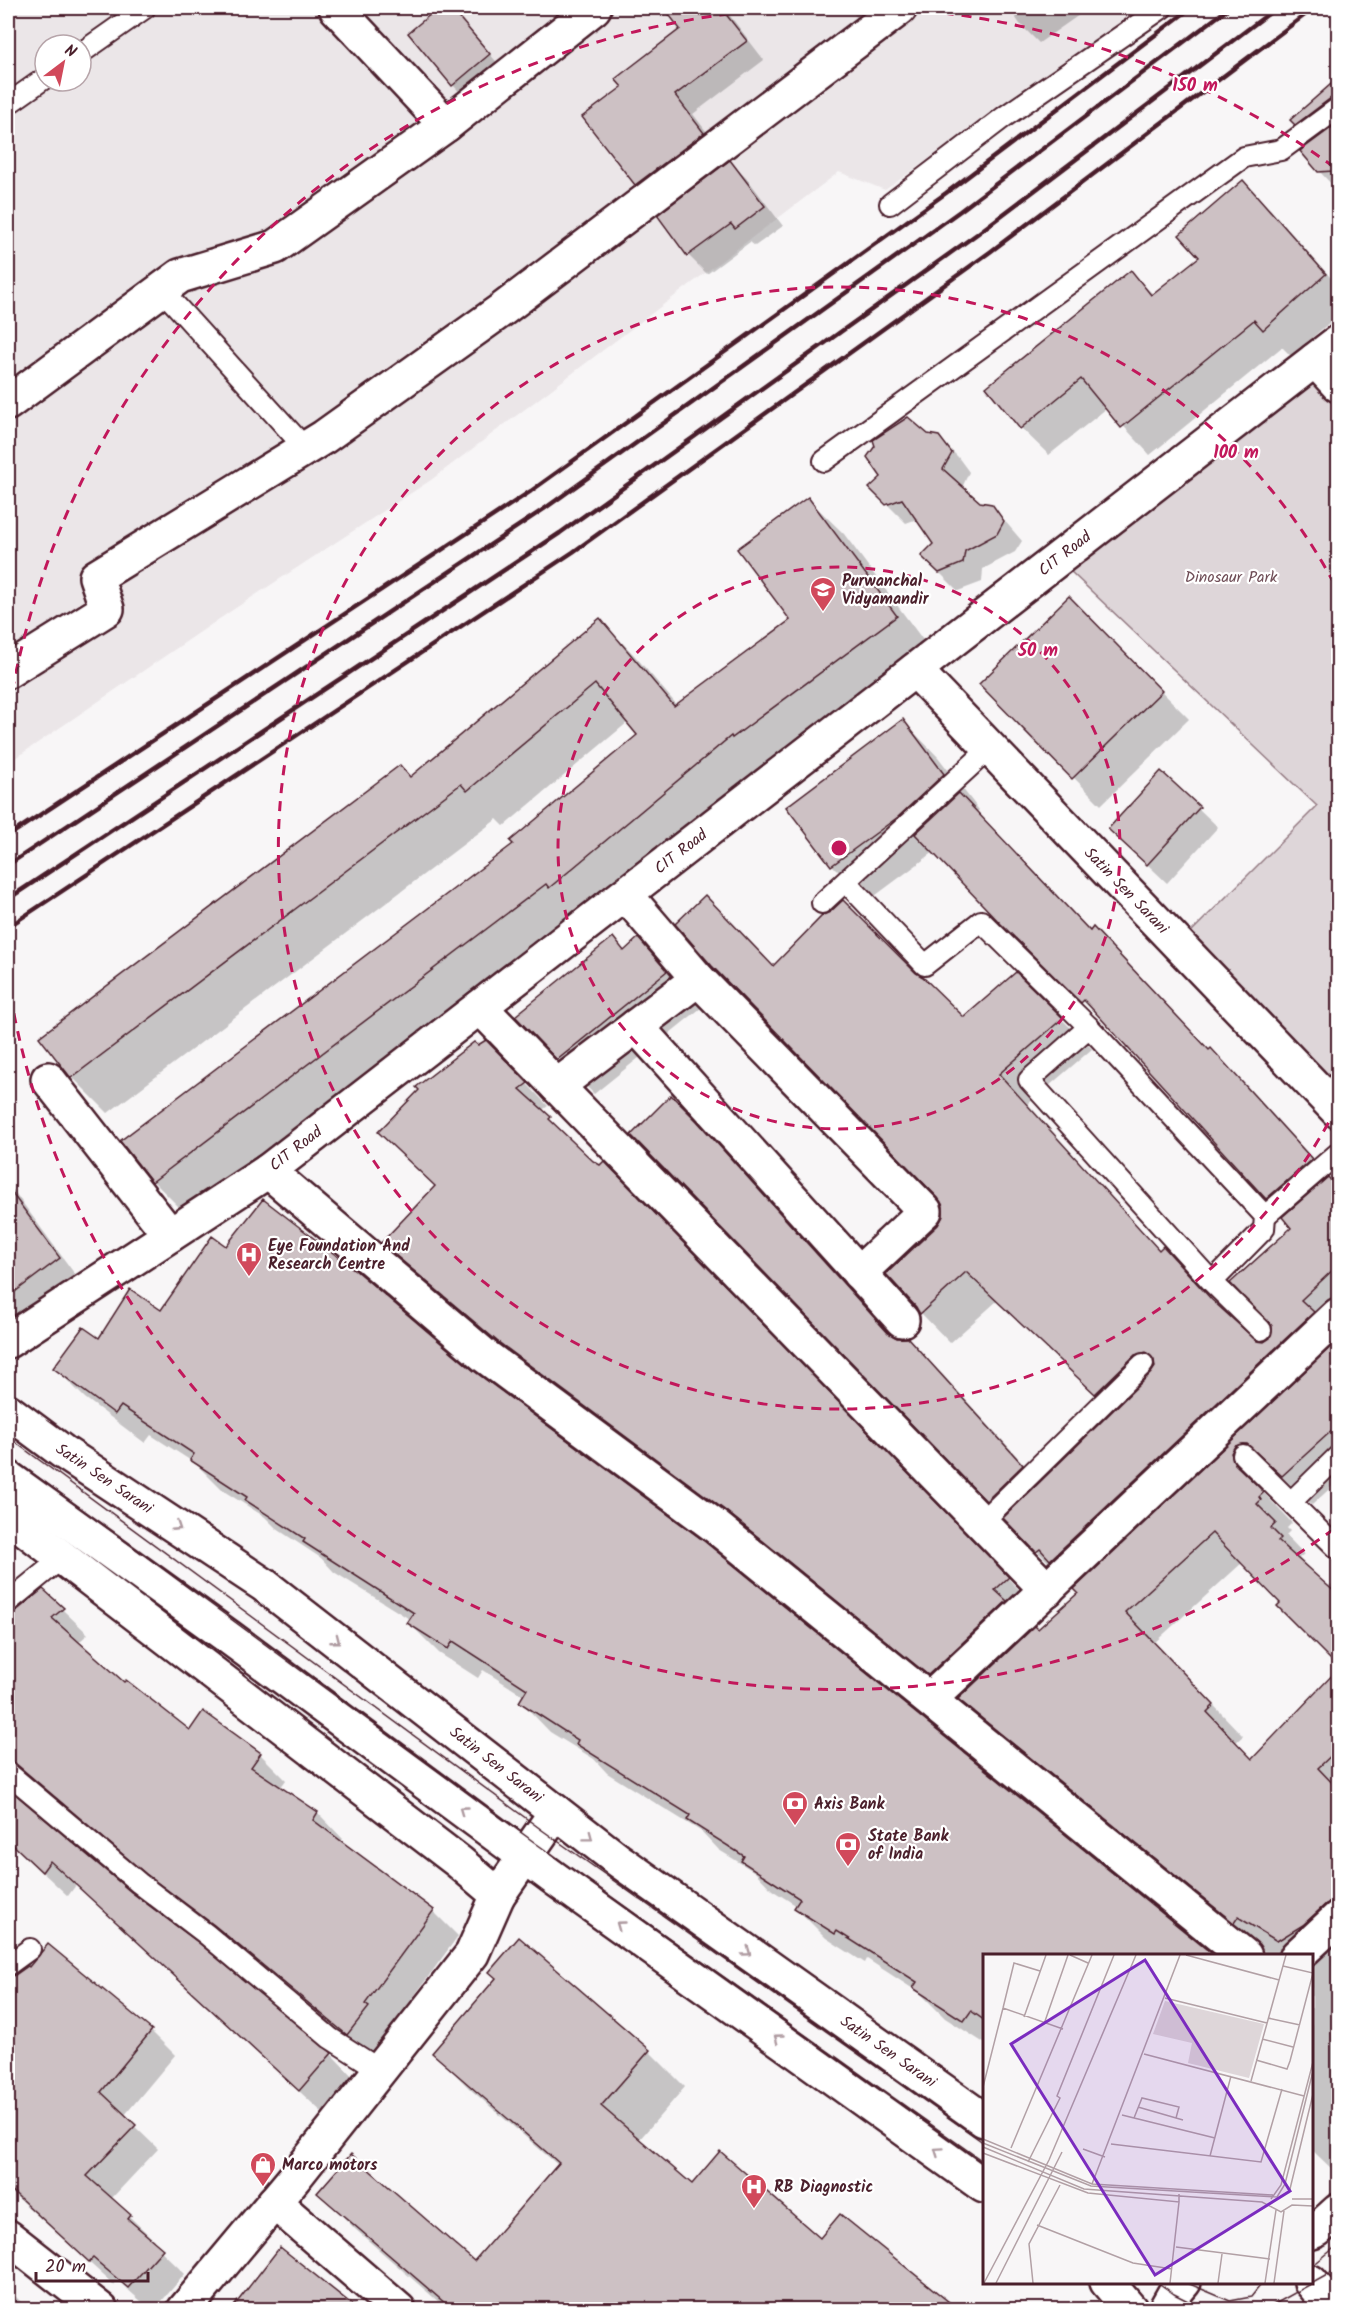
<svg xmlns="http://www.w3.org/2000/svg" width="1346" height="2317" viewBox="0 0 1346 2317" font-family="Kalam,sans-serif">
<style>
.built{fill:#ebe6e8;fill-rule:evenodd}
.green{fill:#ded6d9;stroke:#947a82;stroke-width:1.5}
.shadow{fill:#0003}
.building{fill:#cdc1c4;stroke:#4a1f2b;stroke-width:1.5}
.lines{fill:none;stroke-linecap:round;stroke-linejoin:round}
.service-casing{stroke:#4a1f2b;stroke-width:24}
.minor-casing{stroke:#4a1f2b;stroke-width:38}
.tertiary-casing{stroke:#4a1f2b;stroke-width:38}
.secondary-casing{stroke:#4a1f2b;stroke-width:38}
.primary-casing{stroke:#4a1f2b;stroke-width:38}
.service{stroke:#fff;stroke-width:20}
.minor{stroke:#fff;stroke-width:33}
.tertiary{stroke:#fff;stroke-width:33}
.secondary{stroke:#fff;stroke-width:33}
.primary{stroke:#fff;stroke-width:33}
.tram{stroke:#4a1f2b;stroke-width:1.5}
.rail{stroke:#4a1f2b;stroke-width:4.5}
.oneway{stroke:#ae9aa0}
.ring{fill:none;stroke:#c2185b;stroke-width:3;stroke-dasharray:10 8}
.labels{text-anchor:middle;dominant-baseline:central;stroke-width:4.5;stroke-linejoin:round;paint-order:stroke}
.street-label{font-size:16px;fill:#4a1f2b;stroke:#fff}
.park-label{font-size:16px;fill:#6f4d56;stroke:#fff}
.poi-label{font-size:16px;font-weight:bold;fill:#4a1f2b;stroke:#fff;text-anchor:start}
.inset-road{fill:none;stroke:#b2a0a5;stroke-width:1.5}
.view{fill:#7b2cbf;fill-opacity:0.15;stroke:#7b2cbf;stroke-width:3}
.inset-edge{fill:none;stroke:#4a1f2b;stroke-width:3}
.centre{fill:#c2185b;stroke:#fff;stroke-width:3}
.ring-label{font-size:18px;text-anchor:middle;font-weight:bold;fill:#c2185b;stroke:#fff;stroke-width:4.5;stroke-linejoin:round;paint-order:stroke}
</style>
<rect width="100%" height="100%" fill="#f8f6f7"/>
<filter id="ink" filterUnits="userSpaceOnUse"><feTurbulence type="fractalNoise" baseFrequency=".0167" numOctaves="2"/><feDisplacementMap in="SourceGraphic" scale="12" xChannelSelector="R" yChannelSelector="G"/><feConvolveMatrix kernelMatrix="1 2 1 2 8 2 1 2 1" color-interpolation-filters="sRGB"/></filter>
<g filter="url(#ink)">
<g class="built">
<path d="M8 8H342L434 124 275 247 179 266 8 392ZM45 45H81V81H45Z"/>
<polygon points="361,8 578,8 445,113"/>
<polygon points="607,8 1143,8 885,190 839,172 431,480 231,611 8,763 8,417 182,282 284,250"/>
</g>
<polygon class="green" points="1310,380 1338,409 1338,1087 1190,933 1317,806 1067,568"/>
<g class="shadow">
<polygon points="440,8 450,8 507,74 471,104 453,85 410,33"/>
<polygon points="666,8 724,8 764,60 693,114 722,152 655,203 636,184 584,117 624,88 682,29"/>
<polygon points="848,8 893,8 871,32"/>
<polygon points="1009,8 1074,8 1079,15 1039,43 1020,24"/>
<polygon points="1331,86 1338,91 1338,191 1319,171 1314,142 1296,124"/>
<polygon points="730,162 749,181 783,226 755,246 750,242 707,274 688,255 660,216"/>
<polygon points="1243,182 1270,209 1338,286 1338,315 1291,356 1282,347 1150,455 1107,408 1049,455 1021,428 988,387 1130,272 1154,295 1201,257"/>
<polygon points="927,436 939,438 958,457 969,472 962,488 979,503 991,505 1022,541 1015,552 983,569 982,582 958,591 923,556 935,545 917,519 906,523 871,488"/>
<polygon points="808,499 844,534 932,652 189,1217 153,1181 515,845 639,735 628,722 504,826 497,819 108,1113 72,1077 41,1038 400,767 411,778 600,620 635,656 677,705 793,621"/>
<polygon points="1069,598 1189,719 1101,805 981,684"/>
<polygon points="903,721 938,757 979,810 976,813 1090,932 1247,1086 1338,1187 1338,1481 1312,1505 1278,1473 1265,1476 1261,1483 1261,1490 1292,1523 1287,1528 1290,1531 1286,1535 1304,1554 1299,1558 1310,1569 1308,1570 1327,1587 1331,1584 1338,1591 1338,1665 1279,1606 1282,1603 1243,1562 1154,1643 1243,1736 1235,1743 1252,1761 1338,1671 1338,2163 1333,2170 1312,2150 1312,1956 1265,1956 1264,1951 989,1728 960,1699 1080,1593 1078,1587 1069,1578 1067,1580 1037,1551 633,1135 671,1097 732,1159 895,1339 907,1339 943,1375 1041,1483 1114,1412 997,1301 950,1343 921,1313 917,1307 939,1225 945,1216 944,1206 774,967 916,975 964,1019 1016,974 1092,1049 1028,1104 1160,1251 1163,1248 1232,1321 1252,1340 1264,1343 1270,1340 1294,1228 1119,1036 1039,959 934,852 868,901 832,865"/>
<polygon points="1161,773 1218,827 1167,883 1129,847"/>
<polygon points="613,939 625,951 638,940 674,976 701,1008 594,1094 558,1058"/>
<polygon points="507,1063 548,1106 541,1111 570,1141 600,1167 625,1185 1029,1600 951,1695 750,1532 520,1363 405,1264 383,1243 437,1186"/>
<polygon points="8,1183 77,1277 8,1329"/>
<polygon points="227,1248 473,1372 703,1542 1212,1956 984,1956 984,2043 945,2018 921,1994 867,1959 865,1963 826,1938 796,1908 797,1906 772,1890 755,1872 719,1850 702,1832 607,1773 594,1759 550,1732 521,1702 524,1696 483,1670 478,1678 439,1653 409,1623 411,1620 334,1572 321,1558 277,1529 265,1517 222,1490 196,1464 151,1435 145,1443 85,1398 55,1368 99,1341 161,1312"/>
<polygon points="8,1580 27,1604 43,1591 88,1634 78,1643 124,1684 190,1732 204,1713 260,1754 286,1780 280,1788 318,1813 343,1839 340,1842 433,1911 458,1936 390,2029 393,2033 373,2059 241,1950 174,1899 43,1789 30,1786 23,1791 21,1802 130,1893 198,1945 331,2054 356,2080 325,2115 76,1885 68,1896 8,1840"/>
<polygon points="8,1934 32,1966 48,1946 151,2031 175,2055 124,2116 158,2149 111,2199 154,2240 152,2242 185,2274 154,2310 151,2310 117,2280 114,2285 8,2189"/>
<polygon points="649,2051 685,2087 639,2140 693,2186 821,2240 956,2310 448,2310 355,2229 319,2192 475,2263 559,2166 470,2089 434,2053"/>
<polygon points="8,2288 8,2289 29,2310 8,2310"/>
</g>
<g class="building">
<polygon points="438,8 451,8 490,54 452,86 408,33"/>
<polygon points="664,8 721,8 747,41 675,95 704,133 635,185 582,117 622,87 615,79 680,29"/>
<polygon points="1338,78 1338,96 1331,98 1295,125 1290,120"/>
<polygon points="1338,123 1338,177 1333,171 1318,172 1300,151"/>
<polygon points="730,160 765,206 735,229 731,224 687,256 657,215"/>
<polygon points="1243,180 1326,274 1263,330 1254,320 1121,428 1081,379 1020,429 986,387 1131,270 1151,295 1199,257 1179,235"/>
<polygon points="908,417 928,434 939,436 952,453 943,469 980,502 992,504 1004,521 997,534 965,551 963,563 939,573 921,556 933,544 902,499 886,505 869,488 881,477 867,457 875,446 873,440"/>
<polygon points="808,497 897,616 732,738 731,736 549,888 546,884 152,1182 120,1141 513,844 510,841 637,735 595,684 467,791 461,784 71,1078 39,1037 400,765 410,777 600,618 674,706 790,620 737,549"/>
<polygon points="1069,596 1162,691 1072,779 979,684"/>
<polygon points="903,719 944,774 898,817 831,866 786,807"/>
<polygon points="1161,771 1200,807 1147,865 1108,829"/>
<polygon points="959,793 1090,931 1093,927 1209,1050 1211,1048 1312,1159 1266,1199 1084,1000 1081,1003 1001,924 915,834"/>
<polygon points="705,895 773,966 823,915 830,912 843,900 916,973 923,977 964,1017 1016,972 1063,1018 999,1074 1159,1250 1163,1246 1212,1300 1257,1341 1264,1342 1270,1338 1272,1326 1230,1283 1291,1228 1282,1217 1328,1177 1338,1188 1338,1265 1301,1300 1314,1312 1050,1560 1040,1549 1036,1552 1003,1518 1151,1373 1155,1367 1154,1360 1146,1352 1135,1355 1095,1394 966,1272 920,1314 916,1307 886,1274 938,1225 943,1216 943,1206 938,1198 712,966 675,924"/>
<polygon points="613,937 624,951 638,938 667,971 557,1060 515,1016"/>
<polygon points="486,1040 528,1083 520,1089 551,1117 549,1119 593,1161 600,1165 604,1161 1009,1577 995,1590 1007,1601 928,1675 726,1511 497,1341 381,1243 435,1186 378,1132 419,1090 416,1087 474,1042 478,1045"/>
<polygon points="671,1095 697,1121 888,1333 897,1338 908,1338 1023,1465 986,1501 631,1135"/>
<polygon points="8,1188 60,1258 8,1297"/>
<polygon points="263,1199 355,1270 474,1371 704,1541 1211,1953 1209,1956 984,1956 984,2020 971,2011 964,2021 913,1988 917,1982 837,1931 835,1934 794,1908 800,1899 741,1861 744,1856 687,1820 690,1815 576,1744 578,1740 519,1702 527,1689 453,1641 448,1649 407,1623 414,1613 303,1542 305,1539 245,1500 247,1497 190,1460 194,1454 121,1406 115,1414 53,1368 83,1327 99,1338 130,1289 161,1310 212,1236 226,1246"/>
<polygon points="1338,1340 1338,1425 1282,1476 1247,1444 1235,1446 1231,1453 1235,1464 1264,1492 1259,1497 1261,1500 1257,1504 1276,1523 1271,1528 1281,1538 1278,1541 1338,1595 1338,1667 1277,1606 1280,1603 1212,1533 1125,1612 1214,1705 1207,1712 1252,1759 1338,1669 1338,1749 1318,1768 1338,1789 1338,1900 1326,1904 1303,1925 1277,1941 1238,1917 1234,1923 958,1699 1035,1626 1038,1629 1078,1593 1074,1589"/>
<polygon points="43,1589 64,1608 52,1618 124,1682 126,1680 190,1730 203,1711 261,1753 251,1767 318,1812 313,1820 434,1910 365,2004 369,2007 347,2035 214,1925 146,1874 16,1764 8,1761 8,1614 16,1611"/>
<polygon points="8,1788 131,1892 199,1943 332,2053 299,2091 50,1861 42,1872 8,1840"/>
<polygon points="519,1937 650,2050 601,2106 692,2184 720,2151 820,2238 840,2214 959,2310 453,2310 317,2193 351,2154 474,2261 559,2163 432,2053 496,1978 489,1972"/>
<polygon points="48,1944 152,2030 101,2092 136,2125 87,2176 131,2215 128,2219 163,2249 128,2288 93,2258 89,2262 8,2187 8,1977 15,1975 28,1966 29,1967"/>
<polygon points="280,2247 359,2310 231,2310"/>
</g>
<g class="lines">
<defs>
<g id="service">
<polyline points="81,53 145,8"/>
<polyline points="8,104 45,78"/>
<polyline points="890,204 1004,117 1162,8"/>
<polyline points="161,289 305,448"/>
<polyline points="824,461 1244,157 1281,150 1338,108"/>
<polyline points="846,882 925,965 981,921 1089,1027"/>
<polyline points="822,903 990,748"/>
<polyline points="1265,1216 1338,1153"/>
<polyline points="1212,1282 1264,1229 1265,1216 1089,1027 1029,1080 1212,1282 1261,1330"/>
<polyline points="1243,1455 1338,1549"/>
<polyline points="1291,1502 1338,1456"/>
<polyline points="981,1523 1143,1364"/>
<polyline points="8,1602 62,1558"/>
<polyline points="8,1773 139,1883 206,1934 330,2038 380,2070"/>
<polyline points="8,1965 30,1949"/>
</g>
<g id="minor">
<polyline points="336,8 446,125"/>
<polyline points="1315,360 1338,385"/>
<polyline points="8,403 180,276 275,247 446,125 594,8"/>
<polyline points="915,670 1338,1111"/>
<polyline points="8,671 107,609 96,577 324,437 503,309 900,8"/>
<polyline points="626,895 698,979"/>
<polyline points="480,1007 1047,1590"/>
<polyline points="636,1026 902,1320"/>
<polyline points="48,1079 170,1235"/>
<polyline points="557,1086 698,979 925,1211 859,1273"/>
<polyline points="268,1171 485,1356 715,1526 1245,1956"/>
<polyline points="8,1516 459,1862 498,1895 556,1812"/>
<polyline points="930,1699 1338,1315"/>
<polyline points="1297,1956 1338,1918"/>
<polyline points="274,2202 399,2310"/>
<polyline points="8,2237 101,2310"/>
<polyline points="184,2310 296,2176 472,1954 498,1895"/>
</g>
<polyline id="tertiary" points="8,1341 268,1171 1338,342"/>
<g id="secondary">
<polyline points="8,1411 63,1452 264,1585 618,1860 984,2120"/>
<polyline points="8,1478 230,1638 554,1878 984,2186"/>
<polyline points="1107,2282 1131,2310"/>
</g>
<g id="primary">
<polyline points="1312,2232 1317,2230 1338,2211"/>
<polyline points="1311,2282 1323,2296 1330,2310"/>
<polyline points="1165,2310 1174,2294 1184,2282"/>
</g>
</defs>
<use href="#service" class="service-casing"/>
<use href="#minor" class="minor-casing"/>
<use href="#tertiary" class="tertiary-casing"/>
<use href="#secondary" class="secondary-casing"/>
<use href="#primary" class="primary-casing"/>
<use href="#service" class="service"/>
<use href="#minor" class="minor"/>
<use href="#tertiary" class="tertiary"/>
<use href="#secondary" class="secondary"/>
<use href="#primary" class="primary"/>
<g class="tram">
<polyline points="8,1437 542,1830 984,2143"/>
<polyline points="8,1455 534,1842 984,2162"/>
<polyline points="1312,2266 1338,2245"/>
<polyline points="1157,2282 1174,2294 1206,2310"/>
<polyline points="1185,2282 1230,2301 1251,2297 1263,2282"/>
<polyline points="1264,2310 1338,2269"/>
</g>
<g class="rail">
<polyline points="8,836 531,491 946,193 1191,8"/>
<polyline points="8,865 544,509 960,211 1229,8"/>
<polyline points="8,899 560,533 977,234 1276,8"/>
<polyline points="8,927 573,552 990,252 1314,8"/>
</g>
</g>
<defs><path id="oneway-chevron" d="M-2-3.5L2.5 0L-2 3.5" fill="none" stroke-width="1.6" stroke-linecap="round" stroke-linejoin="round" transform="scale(1.5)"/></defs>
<g class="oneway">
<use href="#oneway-chevron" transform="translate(177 1527) rotate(33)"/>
<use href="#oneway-chevron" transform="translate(336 1640) rotate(38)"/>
<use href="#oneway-chevron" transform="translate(463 1810) rotate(-144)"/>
<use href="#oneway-chevron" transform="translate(589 1837) rotate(37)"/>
<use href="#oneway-chevron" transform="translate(620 1925) rotate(-144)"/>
<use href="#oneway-chevron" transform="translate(747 1952) rotate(36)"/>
<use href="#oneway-chevron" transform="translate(778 2038) rotate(-144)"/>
<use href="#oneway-chevron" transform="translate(938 2151) rotate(-145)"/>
</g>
</g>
<g class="ring">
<circle cx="839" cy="848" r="281"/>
<path d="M1337 1107A561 561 0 1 1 1337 589"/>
<path d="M1334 1529A842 842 0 0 1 9 987M9 709A842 842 0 0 1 788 8M890 8A842 842 0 0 1 1334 167"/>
</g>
<defs>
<symbol id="school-pin" viewBox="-11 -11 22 30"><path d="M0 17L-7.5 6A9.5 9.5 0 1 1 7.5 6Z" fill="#d1495b" stroke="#fff"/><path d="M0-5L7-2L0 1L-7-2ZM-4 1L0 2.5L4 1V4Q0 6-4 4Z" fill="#fff"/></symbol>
<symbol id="hospital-pin" viewBox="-11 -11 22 30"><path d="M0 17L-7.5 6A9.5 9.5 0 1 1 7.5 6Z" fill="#d1495b" stroke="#fff"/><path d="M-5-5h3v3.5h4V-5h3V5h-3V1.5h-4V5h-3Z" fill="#fff"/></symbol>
<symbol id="bank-pin" viewBox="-11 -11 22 30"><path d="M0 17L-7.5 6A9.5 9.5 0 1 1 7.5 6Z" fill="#d1495b" stroke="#fff"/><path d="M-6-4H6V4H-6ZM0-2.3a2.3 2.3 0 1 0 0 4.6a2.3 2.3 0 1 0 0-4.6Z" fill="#fff"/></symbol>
<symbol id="shop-pin" viewBox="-11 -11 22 30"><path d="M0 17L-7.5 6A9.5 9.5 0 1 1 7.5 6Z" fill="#d1495b" stroke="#fff"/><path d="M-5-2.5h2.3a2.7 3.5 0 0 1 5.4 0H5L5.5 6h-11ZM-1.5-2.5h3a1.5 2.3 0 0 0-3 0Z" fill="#fff"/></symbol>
</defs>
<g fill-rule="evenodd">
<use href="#school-pin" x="808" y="575" width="30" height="40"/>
<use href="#hospital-pin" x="234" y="1240" width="30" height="40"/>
<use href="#bank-pin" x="780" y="1789" width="30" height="40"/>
<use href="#bank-pin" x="833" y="1830" width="30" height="40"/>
<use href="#shop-pin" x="248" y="2150" width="30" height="40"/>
<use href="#hospital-pin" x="739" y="2172" width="30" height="40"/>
</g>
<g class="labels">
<g class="street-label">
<text transform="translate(1065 554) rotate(-38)">CIT Road</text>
<text transform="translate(681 852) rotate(-38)">CIT Road</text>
<text transform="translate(1126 891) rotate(46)">Satin Sen Sarani</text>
<text transform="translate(296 1149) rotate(-38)">CIT Road</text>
<text transform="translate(104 1479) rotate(34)">Satin Sen Sarani</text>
<text transform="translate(496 1765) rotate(38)">Satin Sen Sarani</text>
<text transform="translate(888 2052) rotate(35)">Satin Sen Sarani</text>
</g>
<g class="park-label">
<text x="1231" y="577">Dinosaur Park</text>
</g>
<g class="poi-label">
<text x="842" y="581">Purwanchal<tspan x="842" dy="18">Vidyamandir</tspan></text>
<text x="268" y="1246">Eye Foundation And<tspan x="268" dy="18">Research Centre</tspan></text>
<text x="814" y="1804">Axis Bank</text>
<text x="868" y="1836">State Bank<tspan x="868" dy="18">of India</tspan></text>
<text x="282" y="2165">Marco motors</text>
<text x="774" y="2187">RB Diagnostic</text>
</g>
</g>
<g transform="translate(983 1954)">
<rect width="330" height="330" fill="#f8f6f7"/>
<path d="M182 47 281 70 266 124 205 109 209 89 170 80Z" fill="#ded6d9"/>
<path class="inset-road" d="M87 1 105 9M203 1 296 26M182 44 284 69M20 54 31 9 57 17M41 63 63 1M285 64 317 71M61 70 85 1M279 85 310 93M161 100 321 142M273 106 304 115 307 107 330 19 300 12M268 127 303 1M0 133 20 54 80 75M155 153 200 166M139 161 232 184M151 164 159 144 196 153 193 164M0 185 109 230 290 241M0 189 108 232 294 243 302 230 330 117M128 190 278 208 299 135M0 193 101 235 279 248 298 258 309 251 330 252M28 194 109 1M100 195 122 203M0 199 105 239 196 248V240M227 202 248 122M45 208 77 144 74 142 131 1M109 230 197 1M306 239 330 140M288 245 298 231 330 108M309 245H330M54 271 150 309 189 315M193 293 287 305M1 329 66 206 153 1M13 329 79 198M50 329 46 290 77 231M187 329 196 248M235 329 239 300M282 329 293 256M291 329 301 257"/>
<path class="view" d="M162 6 307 237 172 321 28 90Z"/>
<rect width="330" height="330" class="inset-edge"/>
</g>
<circle cx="839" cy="848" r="9" class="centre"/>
<g class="ring-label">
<text x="1195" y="91">150 m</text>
<text x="1236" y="458">100 m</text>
<text x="1038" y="656">50 m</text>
</g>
<rect width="1346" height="2317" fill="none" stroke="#fff" stroke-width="30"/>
<rect x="15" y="15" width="1316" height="2287" fill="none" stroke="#4a1f2b" stroke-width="2" filter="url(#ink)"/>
<g transform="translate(63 63) rotate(32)"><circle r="28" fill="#ffffff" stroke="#b7a5aa" stroke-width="1.5"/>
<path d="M0-4.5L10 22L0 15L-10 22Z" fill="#d1495b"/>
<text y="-9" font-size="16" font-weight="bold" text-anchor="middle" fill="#4a1f2b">N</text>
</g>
<path d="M36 2272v9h112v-9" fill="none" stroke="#4a1f2b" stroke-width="3"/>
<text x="45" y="2272" font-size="18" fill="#4a1f2b" stroke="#ffffff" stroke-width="4.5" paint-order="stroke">20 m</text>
</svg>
